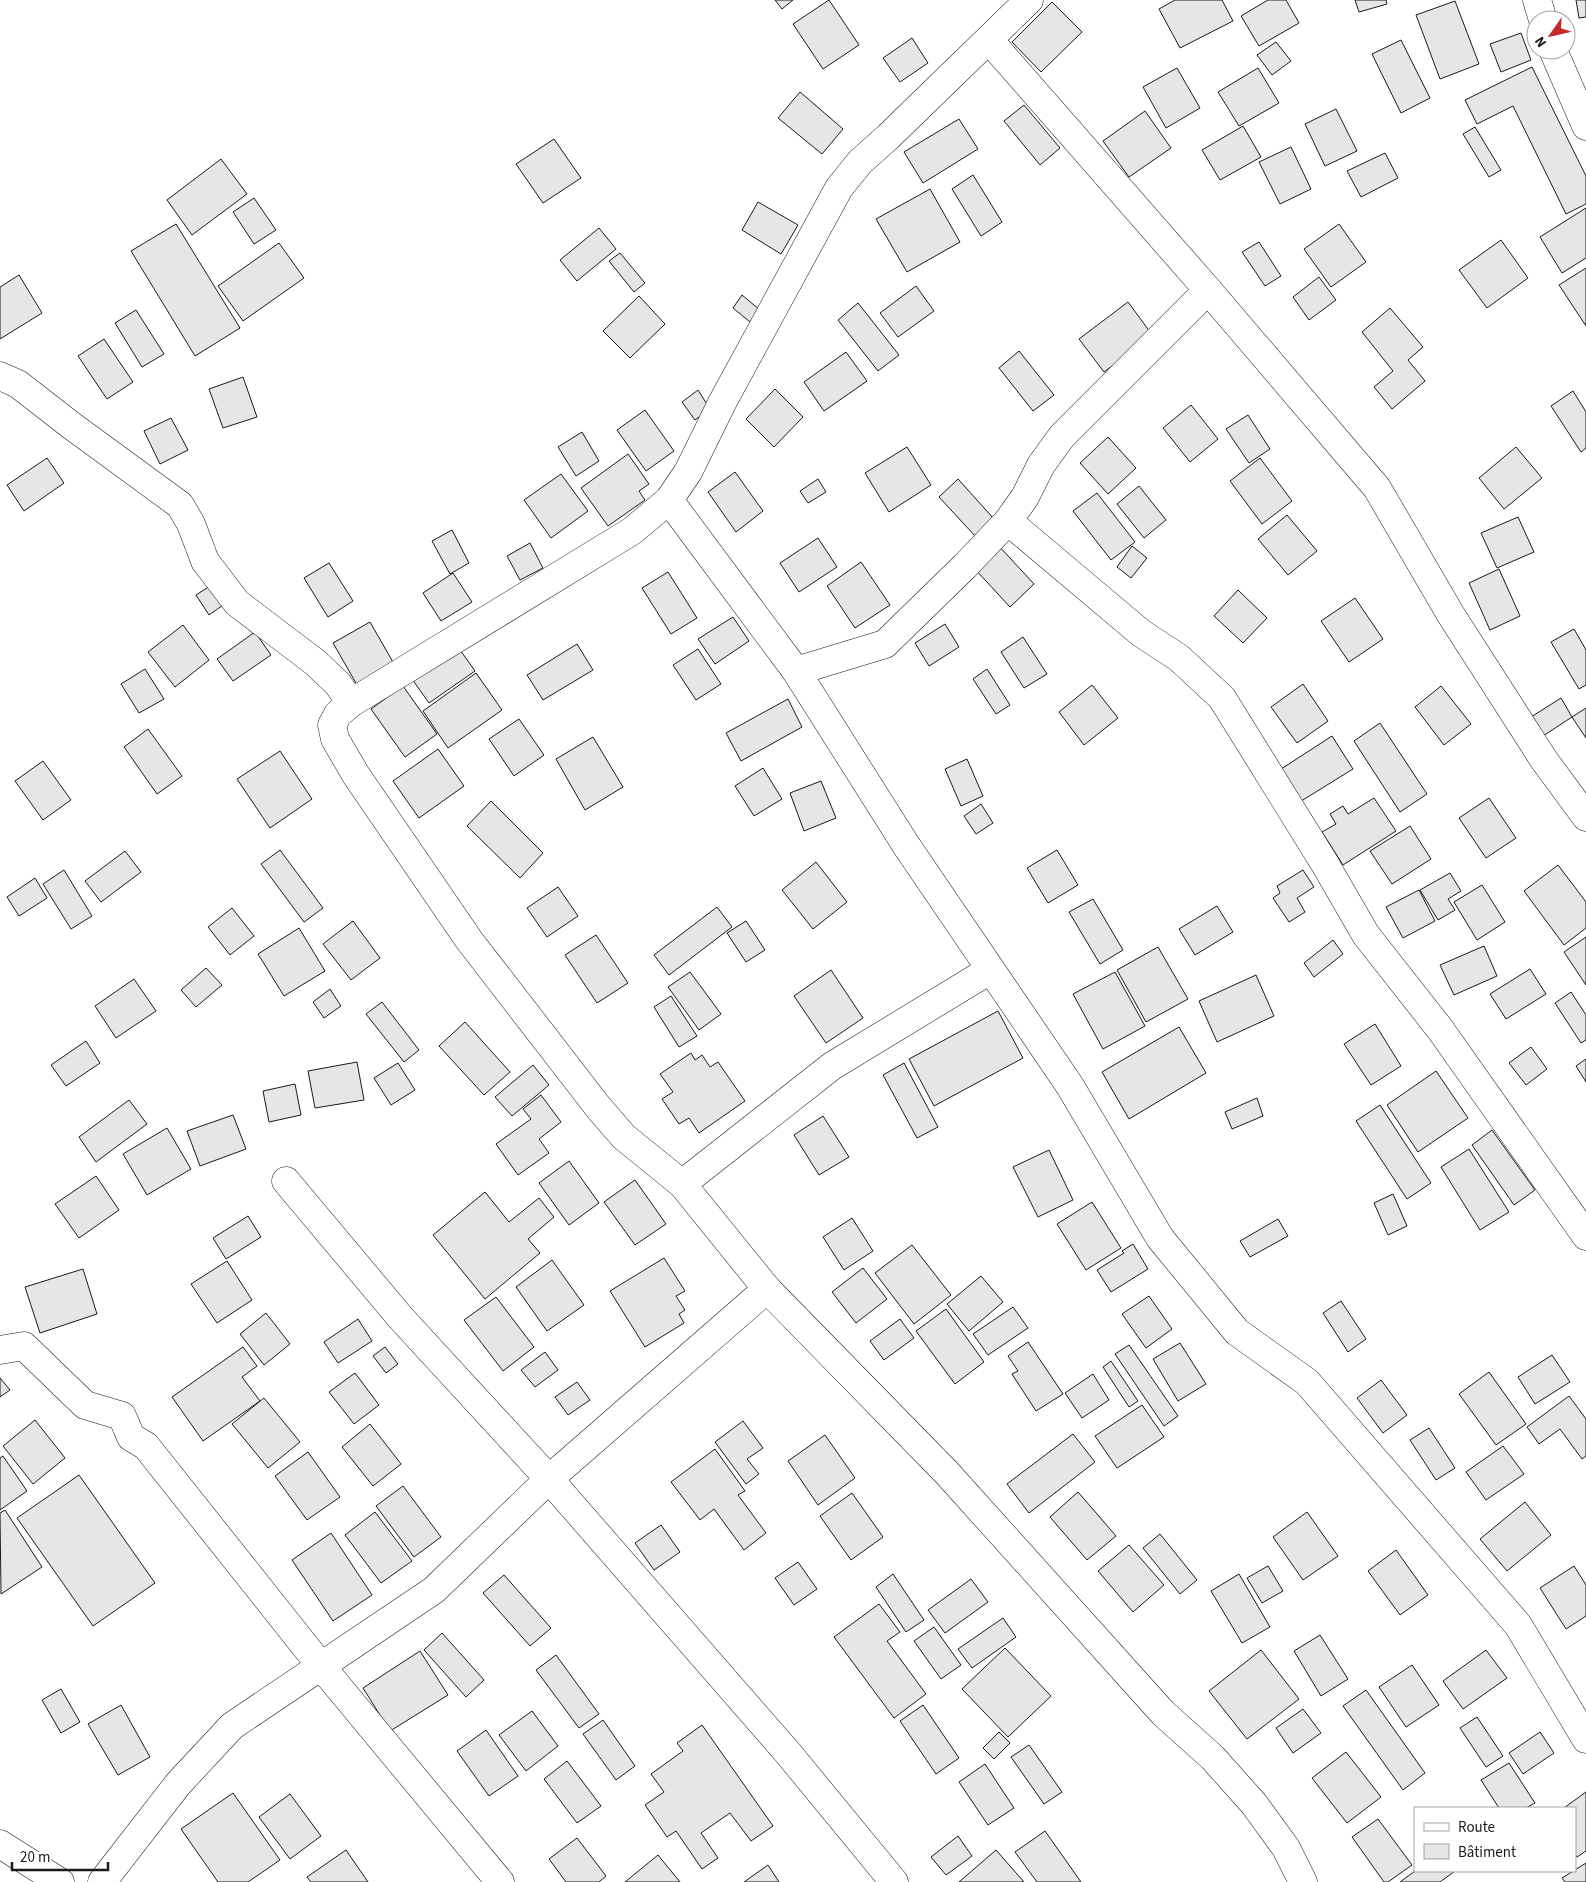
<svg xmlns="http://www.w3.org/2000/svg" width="1586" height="1882" viewBox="0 0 1586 1882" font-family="'Source Sans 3',sans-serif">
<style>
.building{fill:#e6e6e6;stroke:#1a1a1a}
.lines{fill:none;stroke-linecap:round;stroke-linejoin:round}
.street-casing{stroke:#1a1a1a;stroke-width:29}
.street{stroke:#fff;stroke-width:28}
</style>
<rect width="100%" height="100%" fill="#fff"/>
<g class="building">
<polygon points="775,0 793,0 782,9"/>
<polygon points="829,0 859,45 823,69 793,24"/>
<polygon points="1175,0 1222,0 1233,21 1180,48 1159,9"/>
<polygon points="1268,0 1286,0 1299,23 1259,46 1241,16"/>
<polygon points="1355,0 1386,0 1387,4 1359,12"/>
<polygon points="1576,0 1586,0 1586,17 1579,18"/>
<polygon points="1455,1 1479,64 1440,79 1416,15"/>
<polygon points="1052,2 1082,32 1041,72 1012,42"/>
<polygon points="1521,33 1531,60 1501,72 1490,44"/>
<polygon points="912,38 928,63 900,82 883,58"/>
<polygon points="1401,40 1430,98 1401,113 1372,54"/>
<polygon points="1276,42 1291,61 1272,75 1257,55"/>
<polygon points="1532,67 1586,176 1586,204 1566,214 1513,106 1477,124 1465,100"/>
<polygon points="1177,68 1200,108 1166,128 1143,87"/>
<polygon points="1258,68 1279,103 1239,126 1218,92"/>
<polygon points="800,92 843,129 822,154 778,118"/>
<polygon points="1024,105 1060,148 1040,165 1004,121"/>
<polygon points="1336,109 1357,151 1325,166 1305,124"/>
<polygon points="1145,111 1171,148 1129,177 1103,141"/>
<polygon points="959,119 978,149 923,183 904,152"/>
<polygon points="1243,126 1261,157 1220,180 1202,150"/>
<polygon points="1475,127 1501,170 1489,177 1463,134"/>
<polygon points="554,139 581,178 543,203 516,164"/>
<polygon points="1291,147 1311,189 1280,204 1259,162"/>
<polygon points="1385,153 1398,178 1361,197 1347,171"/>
<polygon points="221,159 247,194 192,235 167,200"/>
<polygon points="973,175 1002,222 981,236 952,189"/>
<polygon points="930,189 960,242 907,272 876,219"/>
<polygon points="254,198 276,230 254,244 233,212"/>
<polygon points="758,202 798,225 781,254 742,230"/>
<polygon points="1586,208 1586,258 1562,273 1540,237"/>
<polygon points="176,224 240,328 195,356 131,251"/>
<polygon points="1339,224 1366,262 1331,287 1304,249"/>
<polygon points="599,228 616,249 577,281 560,260"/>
<polygon points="1501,240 1528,278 1487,308 1459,270"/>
<polygon points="1259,242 1281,276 1265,286 1242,252"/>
<polygon points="279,243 304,278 243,321 218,286"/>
<polygon points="620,253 645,283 634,292 609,261"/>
<polygon points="1586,268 1586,326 1559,285"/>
<polygon points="19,275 42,313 0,339 0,287"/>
<polygon points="1319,277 1336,300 1309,320 1293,297"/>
<polygon points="916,286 934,311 898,337 880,313"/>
<polygon points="742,295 760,310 750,322 733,308"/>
<polygon points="639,296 665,324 630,358 603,331"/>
<polygon points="1128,302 1153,336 1104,372 1079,339"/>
<polygon points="858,303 899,355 878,371 838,320"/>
<polygon points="1390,308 1423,347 1408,360 1425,381 1392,409 1374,387 1393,371 1362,332"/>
<polygon points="136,310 164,354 142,367 115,323"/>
<polygon points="104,339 133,382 107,399 78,356"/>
<polygon points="1019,351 1054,395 1033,411 999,368"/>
<polygon points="846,352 867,381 824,411 804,382"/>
<polygon points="243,377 257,417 223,428 209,389"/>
<polygon points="775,389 803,417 774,447 746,419"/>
<polygon points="698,390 710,409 695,420 682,402"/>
<polygon points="1573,391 1586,412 1586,448 1581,452 1551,406"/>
<polygon points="1191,405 1218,439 1190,462 1163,428"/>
<polygon points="645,410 674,451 646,471 617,430"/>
<polygon points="1248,415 1270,449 1249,463 1226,429"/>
<polygon points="171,418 188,450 160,464 144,431"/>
<polygon points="582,432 599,461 576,476 558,447"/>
<polygon points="1108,437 1136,468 1108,494 1080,463"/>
<polygon points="907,447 931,485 889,512 865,473"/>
<polygon points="1516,447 1542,478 1504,509 1479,478"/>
<polygon points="628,454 649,484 639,491 645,500 608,526 581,488"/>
<polygon points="47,458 64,483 24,511 7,485"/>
<polygon points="1260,458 1292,501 1262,524 1230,481"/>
<polygon points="735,472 763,511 736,532 708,492"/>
<polygon points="561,474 588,511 551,538 524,500"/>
<polygon points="818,479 826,492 808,503 800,491"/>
<polygon points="958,479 994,519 976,537 939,497"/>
<polygon points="1139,486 1166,520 1144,538 1117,504"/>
<polygon points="1097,493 1135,542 1111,560 1073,511"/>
<polygon points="1287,515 1317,551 1288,575 1258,539"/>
<polygon points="1518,517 1534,552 1497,568 1481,533"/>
<polygon points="452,530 469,563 450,574 432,541"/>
<polygon points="818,538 837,567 799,592 780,563"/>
<polygon points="530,543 543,568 520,580 507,556"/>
<polygon points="997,544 1034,584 1010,607 973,567"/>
<polygon points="1132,546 1147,558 1131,578 1117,567"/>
<polygon points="861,562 890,605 855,628 827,586"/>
<polygon points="329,563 353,601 328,617 304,578"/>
<polygon points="1499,569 1520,616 1490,630 1469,583"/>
<polygon points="668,572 697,618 671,634 642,588"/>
<polygon points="453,573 472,602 441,621 423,593"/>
<polygon points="213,584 226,603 209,615 196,595"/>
<polygon points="1238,590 1267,618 1243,643 1214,616"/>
<polygon points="1355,598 1383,639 1349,662 1321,621"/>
<polygon points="733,617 749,641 715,664 698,639"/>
<polygon points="370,622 397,669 360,690 333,643"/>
<polygon points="945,624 959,647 929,666 915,643"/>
<polygon points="183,625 209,660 175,687 148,652"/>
<polygon points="1574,629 1586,650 1586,685 1579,689 1551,642"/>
<polygon points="255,632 271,655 233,681 217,659"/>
<polygon points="1023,637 1047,674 1024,688 1001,652"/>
<polygon points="577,644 593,670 543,700 527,675"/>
<polygon points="458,647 475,671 429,703 412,679"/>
<polygon points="698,649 721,684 696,700 673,665"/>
<polygon points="145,669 164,699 139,713 121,684"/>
<polygon points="987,669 1010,705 996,714 973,679"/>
<polygon points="476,673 502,710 448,748 423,711"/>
<polygon points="1303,684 1328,721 1297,743 1271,707"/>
<polygon points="1092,685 1118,718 1084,745 1059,712"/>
<polygon points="403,686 437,734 405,757 371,709"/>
<polygon points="1441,686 1471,724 1444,745 1415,707"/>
<polygon points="1561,698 1572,717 1543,736 1531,717"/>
<polygon points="788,699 802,727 741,761 726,733"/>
<polygon points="1586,708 1586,738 1572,717"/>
<polygon points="519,719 544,755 514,776 489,739"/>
<polygon points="1380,723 1427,794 1400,812 1354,741"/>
<polygon points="148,729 182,776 157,794 124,747"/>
<polygon points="1332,736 1353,769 1298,803 1278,771"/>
<polygon points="593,737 623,787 585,810 556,759"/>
<polygon points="438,749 464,786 419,818 393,781"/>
<polygon points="280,751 312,799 270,828 237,779"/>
<polygon points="967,759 983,796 961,806 945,769"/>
<polygon points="43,761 71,800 43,820 15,781"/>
<polygon points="763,768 782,799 754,816 735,786"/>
<polygon points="821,781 836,818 804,831 790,793"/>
<polygon points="1374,798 1396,831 1343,865 1322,832 1336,824 1330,814 1343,806 1348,814"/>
<polygon points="1489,798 1516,838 1486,858 1459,818"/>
<polygon points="491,801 543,853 520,878 467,826"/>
<polygon points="981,804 993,823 976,834 964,816"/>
<polygon points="1410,826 1431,859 1392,884 1370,851"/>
<polygon points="280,850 323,908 304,922 261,864"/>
<polygon points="1057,850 1078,885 1048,903 1027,868"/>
<polygon points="125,851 141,872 101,902 85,881"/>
<polygon points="816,862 847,902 813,929 782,890"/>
<polygon points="1558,865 1586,902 1586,928 1564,945 1524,891"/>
<polygon points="64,870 92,916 71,929 43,884"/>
<polygon points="1303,870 1314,887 1297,898 1305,912 1289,922 1273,898 1280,893 1277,886"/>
<polygon points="1450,873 1461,891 1448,899 1455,910 1438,920 1420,890"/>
<polygon points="35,878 47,898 19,916 7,897"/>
<polygon points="1482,885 1505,922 1477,940 1454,902"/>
<polygon points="558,887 578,916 547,937 527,908"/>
<polygon points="1419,890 1435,921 1403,938 1386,907"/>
<polygon points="1093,899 1123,950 1100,964 1069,912"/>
<polygon points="1217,906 1233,932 1195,955 1179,929"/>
<polygon points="717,907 732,927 669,975 654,955"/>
<polygon points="232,908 254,936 230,955 208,927"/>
<polygon points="353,921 380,958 351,980 323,944"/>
<polygon points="746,921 765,950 746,962 727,933"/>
<polygon points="299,928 325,971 284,996 258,954"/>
<polygon points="596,935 628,983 597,1003 565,955"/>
<polygon points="1586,937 1586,985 1564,952"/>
<polygon points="1333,940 1343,954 1314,977 1304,963"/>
<polygon points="1484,946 1497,976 1454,995 1440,965"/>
<polygon points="1158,947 1188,999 1146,1022 1117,970"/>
<polygon points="206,968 222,985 196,1007 181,990"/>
<polygon points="1530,969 1546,994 1506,1019 1490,994"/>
<polygon points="831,970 863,1018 826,1043 794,996"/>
<polygon points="690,972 721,1014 699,1030 668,987"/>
<polygon points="1115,972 1145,1026 1103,1049 1073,994"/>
<polygon points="1256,975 1274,1016 1217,1042 1199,1001"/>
<polygon points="134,979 156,1011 116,1038 95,1006"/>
<polygon points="330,989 341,1006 324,1018 313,1002"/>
<polygon points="1571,992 1586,1015 1586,1040 1581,1043 1555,1003"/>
<polygon points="671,996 697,1036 679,1047 654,1007"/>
<polygon points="382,1002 419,1050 404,1062 366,1014"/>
<polygon points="998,1011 1023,1058 934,1106 909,1059"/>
<polygon points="465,1022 510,1072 484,1095 439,1046"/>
<polygon points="1375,1024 1401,1066 1371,1085 1344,1044"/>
<polygon points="1179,1027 1206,1073 1129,1119 1102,1072"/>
<polygon points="86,1041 100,1063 66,1086 51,1065"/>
<polygon points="1531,1047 1547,1069 1526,1085 1509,1063"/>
<polygon points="691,1053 695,1060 702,1055 710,1067 718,1062 745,1101 699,1133 689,1118 679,1124 662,1099 673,1092 660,1074"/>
<polygon points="1586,1059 1586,1082 1576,1066"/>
<polygon points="357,1062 364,1100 315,1108 308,1071"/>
<polygon points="398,1063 415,1090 391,1105 374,1078"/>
<polygon points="904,1063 938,1127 917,1138 883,1075"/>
<polygon points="533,1065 549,1085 512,1116 495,1097"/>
<polygon points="1436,1071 1468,1118 1418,1152 1387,1105"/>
<polygon points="295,1084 301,1115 269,1122 263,1091"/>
<polygon points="541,1095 561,1122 539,1139 549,1153 518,1175 496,1144 531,1119 523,1109"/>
<polygon points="1257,1098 1263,1116 1232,1129 1225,1112"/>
<polygon points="129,1100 147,1124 96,1162 79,1137"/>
<polygon points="1380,1105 1431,1183 1407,1199 1356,1121"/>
<polygon points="233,1115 246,1149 200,1166 187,1131"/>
<polygon points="823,1116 849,1157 819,1175 794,1135"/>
<polygon points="167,1128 191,1169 147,1195 123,1154"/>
<polygon points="1492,1130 1535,1190 1514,1205 1472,1145"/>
<polygon points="1469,1149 1509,1212 1480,1230 1441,1167"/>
<polygon points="1049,1150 1073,1200 1038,1217 1013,1167"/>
<polygon points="569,1161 599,1203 569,1225 539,1183"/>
<polygon points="96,1176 119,1210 79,1238 55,1204"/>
<polygon points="635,1180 666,1224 635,1245 604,1202"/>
<polygon points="485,1192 509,1222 539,1198 554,1217 528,1239 540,1253 485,1299 433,1235"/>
<polygon points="1393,1194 1407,1226 1388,1235 1374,1203"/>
<polygon points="1092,1202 1121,1248 1086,1270 1057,1224"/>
<polygon points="248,1216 261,1237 226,1259 213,1238"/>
<polygon points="852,1218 873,1251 844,1270 823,1237"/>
<polygon points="1278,1219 1288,1236 1250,1257 1240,1241"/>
<polygon points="1133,1244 1148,1269 1111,1292 1097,1270 1124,1253 1122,1251"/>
<polygon points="912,1245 951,1295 914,1324 875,1273"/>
<polygon points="664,1258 685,1291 676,1296 685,1310 679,1314 684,1323 645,1347 610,1291"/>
<polygon points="552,1260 584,1305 547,1331 516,1287"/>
<polygon points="227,1261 252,1300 217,1323 191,1284"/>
<polygon points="863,1268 887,1299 856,1323 832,1292"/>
<polygon points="83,1269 97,1314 40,1333 25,1287"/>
<polygon points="981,1276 1003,1302 969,1331 947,1304"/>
<polygon points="1149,1296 1172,1329 1146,1348 1122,1314"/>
<polygon points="496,1297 534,1347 503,1371 464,1320"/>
<polygon points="1341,1301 1366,1339 1348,1352 1323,1313"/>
<polygon points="1013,1307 1028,1328 988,1355 973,1334"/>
<polygon points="946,1309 984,1362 955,1384 916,1331"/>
<polygon points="266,1313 290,1344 264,1365 240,1334"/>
<polygon points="358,1319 372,1341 338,1363 324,1342"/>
<polygon points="900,1319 914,1338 884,1360 870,1341"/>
<polygon points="1028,1342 1063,1394 1036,1411 1012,1374 1018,1371 1008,1356"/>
<polygon points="1180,1343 1206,1384 1178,1401 1153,1359"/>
<polygon points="1129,1345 1178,1416 1164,1426 1115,1354"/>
<polygon points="243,1347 257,1366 242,1377 260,1401 203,1441 172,1397"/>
<polygon points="385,1347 398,1364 386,1373 373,1356"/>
<polygon points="545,1352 558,1370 535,1387 521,1370"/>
<polygon points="1552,1355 1570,1382 1535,1404 1518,1377"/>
<polygon points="1111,1361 1138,1401 1129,1407 1103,1367"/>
<polygon points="1489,1372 1526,1424 1496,1445 1459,1394"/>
<polygon points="355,1373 379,1405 354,1424 329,1392"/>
<polygon points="1093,1374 1109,1400 1082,1418 1065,1393"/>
<polygon points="0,1378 10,1390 0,1397"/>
<polygon points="1381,1380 1407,1415 1383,1433 1357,1398"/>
<polygon points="577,1382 590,1400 568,1415 555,1397"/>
<polygon points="1569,1396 1586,1419 1586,1456 1582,1459 1560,1429 1539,1444 1527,1427"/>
<polygon points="264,1398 300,1442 268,1468 232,1424"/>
<polygon points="1142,1405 1164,1437 1117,1468 1095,1436"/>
<polygon points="35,1420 65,1458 33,1484 3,1446"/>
<polygon points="743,1421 763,1448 747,1459 759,1474 746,1484 715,1442"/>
<polygon points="370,1424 401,1464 373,1486 342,1447"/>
<polygon points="1429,1428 1455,1468 1436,1480 1410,1440"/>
<polygon points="1073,1434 1095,1462 1029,1513 1007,1484"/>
<polygon points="825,1435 855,1478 818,1505 788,1461"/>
<polygon points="1503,1446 1524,1474 1486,1500 1466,1472"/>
<polygon points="715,1449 745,1491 738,1495 766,1533 744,1550 714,1509 700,1520 671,1482"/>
<polygon points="308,1452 340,1497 307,1520 275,1476"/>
<polygon points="3,1456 27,1491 0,1510 0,1458"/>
<polygon points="79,1475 155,1583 93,1626 17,1518"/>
<polygon points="403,1486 441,1537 414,1557 376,1506"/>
<polygon points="1078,1492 1116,1536 1087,1560 1050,1517"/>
<polygon points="852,1493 883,1537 851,1560 820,1516"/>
<polygon points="1525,1502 1551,1535 1507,1571 1480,1539"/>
<polygon points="5,1510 42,1567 1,1594 0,1513"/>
<polygon points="375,1512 412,1561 381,1583 345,1535"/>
<polygon points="1307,1512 1338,1556 1303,1580 1273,1537"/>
<polygon points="661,1525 680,1552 654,1570 635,1543"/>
<polygon points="331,1533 372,1595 333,1621 292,1560"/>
<polygon points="1160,1534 1197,1580 1180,1594 1143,1548"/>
<polygon points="1129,1545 1164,1585 1133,1612 1098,1571"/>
<polygon points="1396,1550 1428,1595 1400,1615 1368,1571"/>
<polygon points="798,1562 817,1589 794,1605 775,1578"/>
<polygon points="1268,1566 1283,1591 1262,1603 1247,1578"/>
<polygon points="1574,1566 1586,1585 1586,1616 1566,1629 1540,1588"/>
<polygon points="893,1574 924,1620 906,1632 876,1587"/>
<polygon points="1239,1574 1270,1627 1242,1643 1211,1591"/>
<polygon points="504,1575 551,1628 530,1646 483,1593"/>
<polygon points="971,1579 988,1602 945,1633 928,1610"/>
<polygon points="879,1604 900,1632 887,1641 926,1694 894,1718 834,1637"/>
<polygon points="1003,1618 1016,1637 972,1668 958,1649"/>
<polygon points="934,1627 961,1665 941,1679 914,1641"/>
<polygon points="442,1633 484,1680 466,1697 424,1650"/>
<polygon points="1320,1635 1348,1679 1321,1696 1294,1651"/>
<polygon points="1005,1648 1051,1696 1008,1737 962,1689"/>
<polygon points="1261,1650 1299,1699 1247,1739 1209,1691"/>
<polygon points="1486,1650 1507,1678 1463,1709 1443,1681"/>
<polygon points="420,1651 448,1695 390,1731 363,1688"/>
<polygon points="556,1655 599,1714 579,1728 536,1670"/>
<polygon points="1412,1665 1439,1705 1406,1727 1379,1687"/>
<polygon points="61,1689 80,1722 61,1733 42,1700"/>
<polygon points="1366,1690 1425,1773 1403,1790 1343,1706"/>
<polygon points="121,1705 150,1757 118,1775 88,1724"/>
<polygon points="923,1705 959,1758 936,1774 900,1721"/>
<polygon points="1303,1709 1321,1733 1293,1753 1276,1728"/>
<polygon points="532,1711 558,1746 526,1771 499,1735"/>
<polygon points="1477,1717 1503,1756 1486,1767 1460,1728"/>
<polygon points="603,1720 635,1766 616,1780 583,1734"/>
<polygon points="702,1725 773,1826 751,1841 730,1813 701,1833 718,1858 702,1869 676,1831 667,1837 645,1805 664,1792 651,1774 683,1751 677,1743"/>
<polygon points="486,1730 518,1776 489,1796 457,1751"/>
<polygon points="999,1732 1010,1743 994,1759 983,1748"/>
<polygon points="1540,1732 1554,1753 1523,1774 1509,1753"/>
<polygon points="1029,1745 1062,1792 1044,1804 1011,1757"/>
<polygon points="1346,1752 1381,1797 1347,1823 1312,1778"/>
<polygon points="567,1761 601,1806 577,1823 544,1779"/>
<polygon points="1509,1763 1535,1803 1526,1808 1499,1808 1481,1780"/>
<polygon points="985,1764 1014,1808 988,1825 959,1782"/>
<polygon points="1586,1792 1586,1851 1577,1857 1575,1854 1575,1808 1564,1808"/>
<polygon points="233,1793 280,1860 248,1882 218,1882 181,1829"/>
<polygon points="290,1794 321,1836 290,1859 259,1817"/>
<polygon points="1378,1819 1412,1865 1388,1882 1384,1882 1352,1837"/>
<polygon points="1045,1831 1081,1882 1037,1882 1015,1852"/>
<polygon points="958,1836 972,1856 946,1875 931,1857"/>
<polygon points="577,1838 606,1876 599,1882 566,1882 549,1859"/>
<polygon points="346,1850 368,1882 311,1882 307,1877"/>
<polygon points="996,1850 1024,1882 959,1882"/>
<polygon points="658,1855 680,1882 625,1882"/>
<polygon points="1586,1863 1586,1882 1565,1882 1562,1878"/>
<polygon points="768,1865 779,1882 744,1882"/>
<polygon points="1415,1871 1455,1871 1440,1882 1400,1882"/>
</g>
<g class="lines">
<defs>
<g id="street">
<polyline points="1029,0 888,137 860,162 839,188 723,401 688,472 669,500 632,531 351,703 338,714 332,725 335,739 356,775 469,940 598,1107 624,1137 682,1184 767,1289 947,1473 1163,1713 1213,1758 1254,1804 1286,1848 1303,1882"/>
<polyline points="1537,0 1543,20"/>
<polyline points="989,40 1208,290 1377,488 1451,615 1544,760 1586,817"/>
<polyline points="1553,50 1586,126"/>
<polyline points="0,376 18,384 72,426 180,505 191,524 205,561 237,603 316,663 338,684 351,703"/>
<polyline points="669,500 796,671 906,845 1070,1086 1160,1238 1237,1332 1307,1382 1518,1625 1586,1739"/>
<polyline points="1008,521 1141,633 1179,658 1222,698 1325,864 1366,935 1440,1029 1586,1236"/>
<polyline points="796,671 885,644 965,566 1008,521 1025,497 1041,465 1062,436 1208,290"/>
<polyline points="286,1181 400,1317 549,1479 788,1753 894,1882"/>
<polyline points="682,1184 832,1066 990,970"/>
<polyline points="0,1350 24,1346 85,1405 122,1416 131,1437 146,1446 321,1666 500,1882"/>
<polyline points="0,1844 60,1882"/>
<polyline points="102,1882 178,1784 232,1726 434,1590 549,1479 767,1289"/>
</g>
</defs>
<use href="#street" class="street-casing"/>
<use href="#street" class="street"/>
</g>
<rect x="1414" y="1807" width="162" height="65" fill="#ffffff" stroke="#a3a3a3"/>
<rect x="1424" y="1823" width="25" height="8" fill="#ffffff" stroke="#a3a3a3"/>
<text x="1458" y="1832" font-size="15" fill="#1a1a1a">Route</text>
<rect x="1424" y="1844" width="25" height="15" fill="#e6e6e6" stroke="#a3a3a3"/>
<text x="1458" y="1857" font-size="15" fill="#1a1a1a">Bâtiment</text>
<g transform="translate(1551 35) rotate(236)"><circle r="24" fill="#ffffff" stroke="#a3a3a3"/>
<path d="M0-4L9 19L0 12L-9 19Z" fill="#c62828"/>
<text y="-8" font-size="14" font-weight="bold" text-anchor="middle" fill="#1a1a1a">N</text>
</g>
<path d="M12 1862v8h96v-8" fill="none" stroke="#1a1a1a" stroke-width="2.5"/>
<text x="20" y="1862" font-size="15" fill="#1a1a1a" stroke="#ffffff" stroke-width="4" paint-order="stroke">20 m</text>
</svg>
